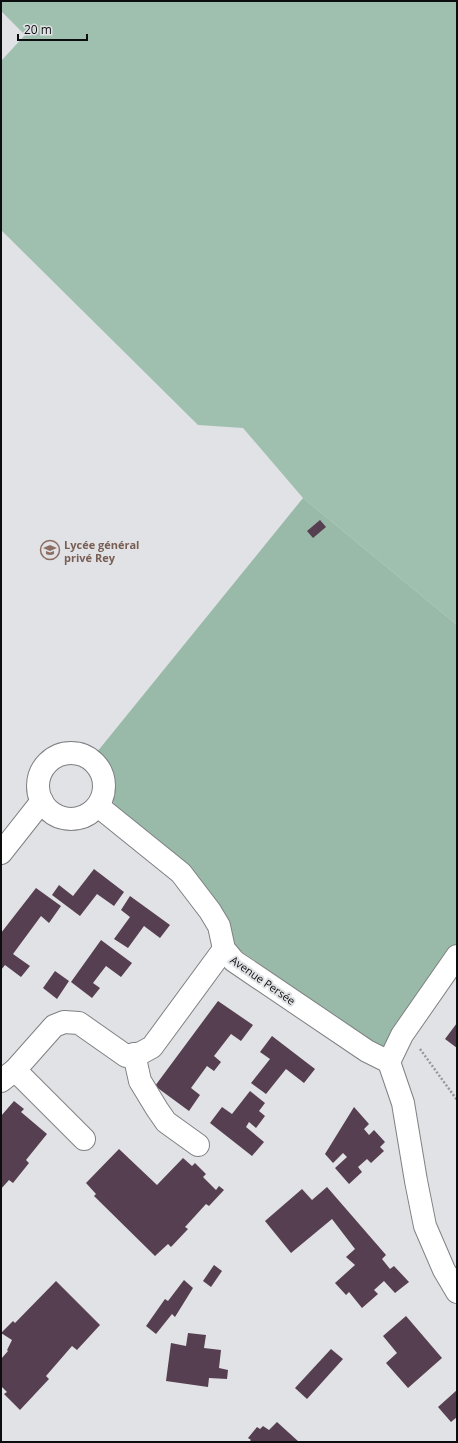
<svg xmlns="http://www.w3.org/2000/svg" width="458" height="1443" viewBox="0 0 458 1443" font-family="'Open Sans',sans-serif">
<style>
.green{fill:#a0c0af}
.forest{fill:#99baa9}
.building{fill:#563f50}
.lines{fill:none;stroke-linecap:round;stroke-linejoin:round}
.minor-casing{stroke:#7f8083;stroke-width:24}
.path{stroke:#959698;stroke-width:2.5;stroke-dasharray:2 2;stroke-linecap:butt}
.minor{stroke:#fff;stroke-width:22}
.labels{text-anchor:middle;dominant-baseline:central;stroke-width:4;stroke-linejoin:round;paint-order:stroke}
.education-label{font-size:11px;font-weight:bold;fill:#785e54;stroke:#e1e2e5;text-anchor:start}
.street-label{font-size:11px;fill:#0c0d0e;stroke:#e1e2e5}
</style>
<rect width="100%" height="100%" fill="#e1e2e5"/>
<polygon class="green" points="1,1 457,1 457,625 303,498 243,428 198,425 1,230 1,61 25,35 1,11"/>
<polygon class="forest" points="303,498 457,625 457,950 384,1051 238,949 196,881 117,814 97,752"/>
<g class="building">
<polygon points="320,520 326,527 313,538 307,531"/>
<polygon points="94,869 124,892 114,906 97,894 80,916 52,895 59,885 73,896"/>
<polygon points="36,888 61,906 49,923 41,916 13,954 30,966 21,977 5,965 1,970 1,933"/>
<polygon points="130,896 170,925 160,938 144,926 128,948 114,939 130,917 121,910"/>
<polygon points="101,940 132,963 121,977 106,966 93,983 100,988 92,998 71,982"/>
<polygon points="55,971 69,981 57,999 43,988"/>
<polygon points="218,1001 253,1025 241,1041 231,1034 214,1056 221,1062 214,1071 207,1066 191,1088 200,1095 189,1111 155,1086"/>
<polygon points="457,1023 457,1048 445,1039"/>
<polygon points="272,1036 315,1069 304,1083 286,1069 266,1094 251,1083 270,1059 260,1052"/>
<polygon points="250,1091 265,1103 259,1111 265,1116 256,1128 249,1122 246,1127 264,1142 252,1156 210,1123 222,1107 232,1114"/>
<polygon points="14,1101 24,1109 21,1112 47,1134 26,1160 29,1163 13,1183 9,1180 1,1189 1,1116"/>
<polygon points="354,1107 369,1124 364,1129 369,1135 374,1130 385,1142 380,1147 384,1151 371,1163 367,1159 358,1167 362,1172 349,1184 335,1168 347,1157 343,1153 333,1163 325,1154"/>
<polygon points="119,1149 157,1185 183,1158 192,1166 195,1163 206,1174 203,1177 216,1190 219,1186 224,1190 209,1206 206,1204 185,1227 188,1229 171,1247 168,1244 155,1256 94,1196 96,1194 86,1183"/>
<polygon points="327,1187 386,1255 382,1259 390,1269 394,1266 409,1282 395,1293 384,1281 374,1290 378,1294 362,1308 349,1292 346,1295 335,1283 355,1265 346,1257 355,1249 332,1219 291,1253 265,1221 302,1189 312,1200"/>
<polygon points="214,1265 222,1271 211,1287 203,1281"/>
<polygon points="184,1280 193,1288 175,1317 172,1314 156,1334 146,1326 165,1299 168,1301"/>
<polygon points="56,1281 100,1325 77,1350 72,1346 46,1376 49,1379 20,1410 4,1394 7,1392 1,1386 1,1359 8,1351 7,1350 12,1340 1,1333 13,1321 15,1323"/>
<polygon points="406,1316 442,1358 408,1388 386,1363 397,1353 383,1336"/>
<polygon points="188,1333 206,1335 204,1348 221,1350 219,1368 228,1370 227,1379 209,1378 208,1387 166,1381 171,1343 186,1346"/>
<polygon points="331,1349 343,1359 307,1399 295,1388"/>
<polygon points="457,1390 457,1417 451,1422 438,1407"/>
<polygon points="277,1422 299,1442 249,1442 251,1440 248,1438 257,1427 260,1429 263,1426 269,1430"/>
</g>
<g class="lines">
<defs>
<g id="minor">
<circle cx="71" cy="786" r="33"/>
<polyline points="98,806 181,873 210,911 219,926 224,949 234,961 367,1051 389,1062"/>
<polyline points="1,853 42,801"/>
<polyline points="457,956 402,1035 389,1062 403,1103 416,1181 425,1226 444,1270 457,1292"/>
<polyline points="134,1054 140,1081 157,1109 166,1122 198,1145"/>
<polyline points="15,1070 84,1139"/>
<polyline points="1,1081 15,1070 54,1026 64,1022 79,1023 126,1056 141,1053 152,1047 224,949"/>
</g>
</defs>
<use href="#minor" class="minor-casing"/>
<polyline class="path" points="420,1049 457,1100"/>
<use href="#minor" class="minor"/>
</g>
<defs>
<symbol id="school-ring" viewBox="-11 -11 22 22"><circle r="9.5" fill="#e1e2e5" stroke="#8d6e63" stroke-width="1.5"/><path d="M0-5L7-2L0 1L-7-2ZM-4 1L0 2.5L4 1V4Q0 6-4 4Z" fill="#8d6e63"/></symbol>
</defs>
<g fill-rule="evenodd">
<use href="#school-ring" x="39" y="539" width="22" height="22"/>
</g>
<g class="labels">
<g class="education-label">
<text x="64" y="544">Lycée général<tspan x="64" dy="13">privé Rey</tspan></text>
</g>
<g class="street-label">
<text transform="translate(263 980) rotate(35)">Avenue Persée</text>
</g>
</g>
<rect width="458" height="1443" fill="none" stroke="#0c0d0e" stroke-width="4"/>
<path d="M18 34v6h69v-6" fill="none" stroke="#0c0d0e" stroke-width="2"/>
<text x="24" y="34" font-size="12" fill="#0c0d0e" stroke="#e1e2e5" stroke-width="3" paint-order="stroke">20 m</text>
</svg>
